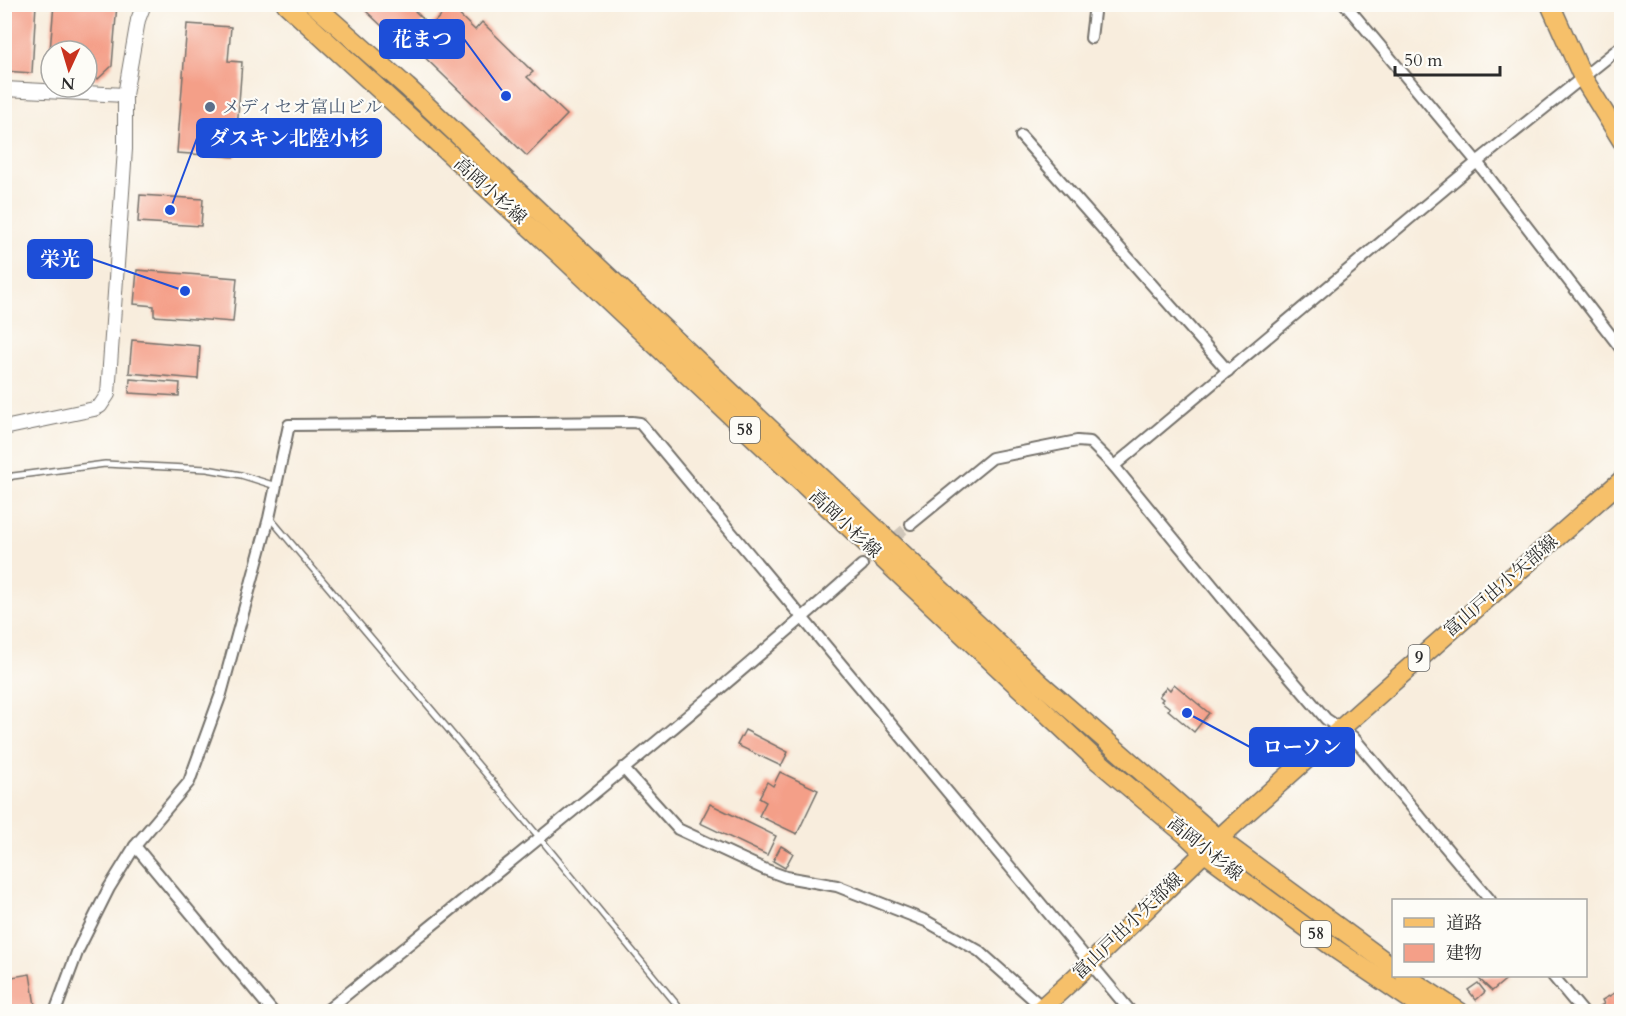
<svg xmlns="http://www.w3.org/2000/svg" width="1626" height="1016" viewBox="0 0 1626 1016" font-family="Cardo,'Noto Serif JP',serif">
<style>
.building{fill:#f49f88}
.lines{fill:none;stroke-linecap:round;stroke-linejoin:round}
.minor-tunnel{stroke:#cfc6b9;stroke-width:10;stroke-dasharray:10 5;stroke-linecap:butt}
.service-casing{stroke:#736f69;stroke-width:8}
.minor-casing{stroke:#736f69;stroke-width:14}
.tertiary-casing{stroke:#736f69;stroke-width:16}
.primary-casing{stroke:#736f69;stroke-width:21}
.service{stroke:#fff;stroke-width:5}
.minor{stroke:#fff;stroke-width:10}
.tertiary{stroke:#fff;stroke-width:14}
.primary{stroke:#f6c06b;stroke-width:18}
.service-dot{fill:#5c6f8a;stroke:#fdfcf7;stroke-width:2}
.labels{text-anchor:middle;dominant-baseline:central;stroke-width:4.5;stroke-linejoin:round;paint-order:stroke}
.shield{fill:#fdfcf7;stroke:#6a6a68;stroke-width:1.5}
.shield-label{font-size:16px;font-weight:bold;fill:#2b2b2b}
.service-label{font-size:18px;fill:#4e5e75;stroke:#fdfcf7;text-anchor:start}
.street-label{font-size:18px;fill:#2b2b2b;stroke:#fdfcf7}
.leader{fill:none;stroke:#1d4ed8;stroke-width:2}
.callout-dot{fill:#1d4ed8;stroke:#fdfcf7;stroke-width:2}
.callout{fill:#1d4ed8;stroke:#1d4ed8;stroke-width:2}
.callout-label{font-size:20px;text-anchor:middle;font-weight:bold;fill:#fff}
</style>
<rect width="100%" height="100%" fill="#fdfcf7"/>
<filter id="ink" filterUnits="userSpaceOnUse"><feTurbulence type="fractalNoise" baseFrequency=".0167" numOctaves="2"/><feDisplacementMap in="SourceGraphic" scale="12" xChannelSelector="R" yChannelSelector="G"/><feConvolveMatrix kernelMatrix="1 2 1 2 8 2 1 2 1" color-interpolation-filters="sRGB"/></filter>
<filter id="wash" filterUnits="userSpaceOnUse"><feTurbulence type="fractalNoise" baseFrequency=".008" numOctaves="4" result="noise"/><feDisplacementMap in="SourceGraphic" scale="24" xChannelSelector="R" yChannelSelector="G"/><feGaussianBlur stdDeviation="1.35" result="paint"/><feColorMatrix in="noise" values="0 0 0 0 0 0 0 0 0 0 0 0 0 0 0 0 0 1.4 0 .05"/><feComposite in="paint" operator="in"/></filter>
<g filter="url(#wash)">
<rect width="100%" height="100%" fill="#f8eddd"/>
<g id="blocks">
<g class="building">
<polygon points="4,4 36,4 32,73 4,71"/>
<polygon points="54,4 117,4 112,66 98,79 87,78 87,51 50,51"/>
<polygon points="373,4 408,4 425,21 402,45 366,11"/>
<polygon points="450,6 475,30 482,22 533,72 527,77 567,115 527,156 412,45"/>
<polygon points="187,24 231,27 228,61 242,62 235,157 177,153"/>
<polygon points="140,195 203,199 201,226 138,222"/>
<polygon points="137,270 237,278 233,322 154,316 154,306 134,304"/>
<polygon points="132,340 200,346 198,379 129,373"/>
<polygon points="130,379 180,383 179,396 129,393"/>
<polygon points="1174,684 1209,713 1194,732 1168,710 1170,708 1161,701 1163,699 1159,696 1167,687 1170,690"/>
<polygon points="745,730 788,752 781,766 737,745"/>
<polygon points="780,772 818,790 797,834 759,816 766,802 759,798 767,782 773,786"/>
<polygon points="710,804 776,836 767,855 700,823"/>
<polygon points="781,846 793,853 785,868 773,861"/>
<polygon points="30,974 36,1012 4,1012 4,1001 10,1000 6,978"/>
<polygon points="1476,976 1510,976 1492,991"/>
<polygon points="1478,983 1485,992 1476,1000 1468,990"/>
<polygon points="1620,990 1622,993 1622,1012 1604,1012 1600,1006 1604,1004 1602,1000"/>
</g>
</g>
</g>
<g filter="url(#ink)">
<use href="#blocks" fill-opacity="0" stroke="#736f69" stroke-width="1.5"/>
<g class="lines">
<polyline class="minor-tunnel" points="862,565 911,524"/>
<defs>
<g id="service">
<polyline points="4,480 13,476 105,464 207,469 241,475 276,486"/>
<polyline points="270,518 539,837 683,1012"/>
</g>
<g id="minor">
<polyline points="1345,4 1477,162 1622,350"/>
<polyline points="1091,38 1095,4"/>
<polyline points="1021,136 1228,371"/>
<polyline points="1114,466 1477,162 1622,46"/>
<polyline points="911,524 992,458 1077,441 1090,442 1114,466 1225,601 1326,719 1353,737 1490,900"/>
<polyline points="623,768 678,829 764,869 786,877 837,886 926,921 979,951 1042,1007"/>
<polyline points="135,846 273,1012"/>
<polyline points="1553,976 1583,1012"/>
<polyline points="55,1012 78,950 109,888 135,846 189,782 221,694 269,518 289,425 632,422 640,423 1131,1012"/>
<path d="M325 1012C506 865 689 720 862 565"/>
</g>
<g id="tertiary">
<polyline points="4,89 125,95"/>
<polyline points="4,428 94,409 100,406 108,394 125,149 125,95 138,20 144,4"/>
</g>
<g id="primary">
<polyline points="286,4 558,253 1092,756 1185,834 1205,853 1337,950 1429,1012"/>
<polyline points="313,4 407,87 1041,684 1219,839 1394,968"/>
<polyline points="1550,4 1583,78 1622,141"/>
<polyline points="1405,976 1460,1012"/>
<path d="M1037 1012C1104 954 1164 890 1228 830 1358 712 1490 596 1622 480"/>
</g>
</defs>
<use href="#service" class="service-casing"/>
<use href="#minor" class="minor-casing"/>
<use href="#tertiary" class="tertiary-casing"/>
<use href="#primary" class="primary-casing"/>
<use href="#service" class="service"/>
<use href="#minor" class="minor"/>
<use href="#tertiary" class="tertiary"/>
<use href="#primary" class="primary"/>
</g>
</g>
<circle class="service-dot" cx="210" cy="107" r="6"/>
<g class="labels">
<g class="shield">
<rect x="730" y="417" width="30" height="26" rx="4.5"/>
<rect x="1408.5" y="645" width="21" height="26" rx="4.5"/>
<rect x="1301" y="921" width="30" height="26" rx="4.5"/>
</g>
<g class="shield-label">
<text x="745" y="430">58</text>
<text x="1419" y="658">9</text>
<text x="1316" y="934">58</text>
</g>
<g class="service-label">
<text x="222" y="107">メディセオ富山ビル</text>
</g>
<g class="street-label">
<text transform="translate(490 191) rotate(42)">高岡小杉線</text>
<text transform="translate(845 524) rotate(43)">高岡小杉線</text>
<text transform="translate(1501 586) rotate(-41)">富山戸出小矢部線</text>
<text transform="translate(1205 849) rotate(39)">高岡小杉線</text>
<text transform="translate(1128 926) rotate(-44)">富山戸出小矢部線</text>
</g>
</g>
<path class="leader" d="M506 96L464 39M170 210L197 138M185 291L92 259M1187 713L1250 747"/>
<g class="callout-dot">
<circle cx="506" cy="96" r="6"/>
<circle cx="170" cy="210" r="6"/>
<circle cx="185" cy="291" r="6"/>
<circle cx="1187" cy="713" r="6"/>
</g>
<g class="callout">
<rect x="380" y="20" width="84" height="38" rx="6"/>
<rect x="197" y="119" width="184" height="38" rx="6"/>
<rect x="28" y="240" width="64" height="38" rx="6"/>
<rect x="1250" y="728" width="104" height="38" rx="6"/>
</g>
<g class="callout-label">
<text x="422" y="46">花まつ</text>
<text x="289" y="145">ダスキン北陸小杉</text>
<text x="60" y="266">栄光</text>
<text x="1302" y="754">ローソン</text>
</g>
<rect width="1626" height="1016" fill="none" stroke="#fdfcf7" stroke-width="24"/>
<rect x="1392" y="899" width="195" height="78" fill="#fdfcf7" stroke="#a9a8a5" stroke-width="1.5"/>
<rect x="1404" y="918" width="30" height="9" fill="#f6c06b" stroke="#a9a8a5" stroke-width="1.5"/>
<text x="1446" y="929" font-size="18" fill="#2b2b2b">道路</text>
<rect x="1404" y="944" width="30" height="18" fill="#f49f88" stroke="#a9a8a5" stroke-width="1.5"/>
<text x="1446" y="959" font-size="18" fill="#2b2b2b">建物</text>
<g transform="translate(69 69) rotate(184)"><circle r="28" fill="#fdfcf7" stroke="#a9a8a5" stroke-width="1.5"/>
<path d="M0-4.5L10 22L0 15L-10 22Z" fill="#c8321e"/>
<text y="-9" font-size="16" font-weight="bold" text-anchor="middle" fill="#2b2b2b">N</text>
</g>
<path d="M1395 66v9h105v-9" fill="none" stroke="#2b2b2b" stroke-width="3"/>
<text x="1404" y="66" font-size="18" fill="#2b2b2b" stroke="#fdfcf7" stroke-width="4.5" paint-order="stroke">50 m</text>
</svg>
